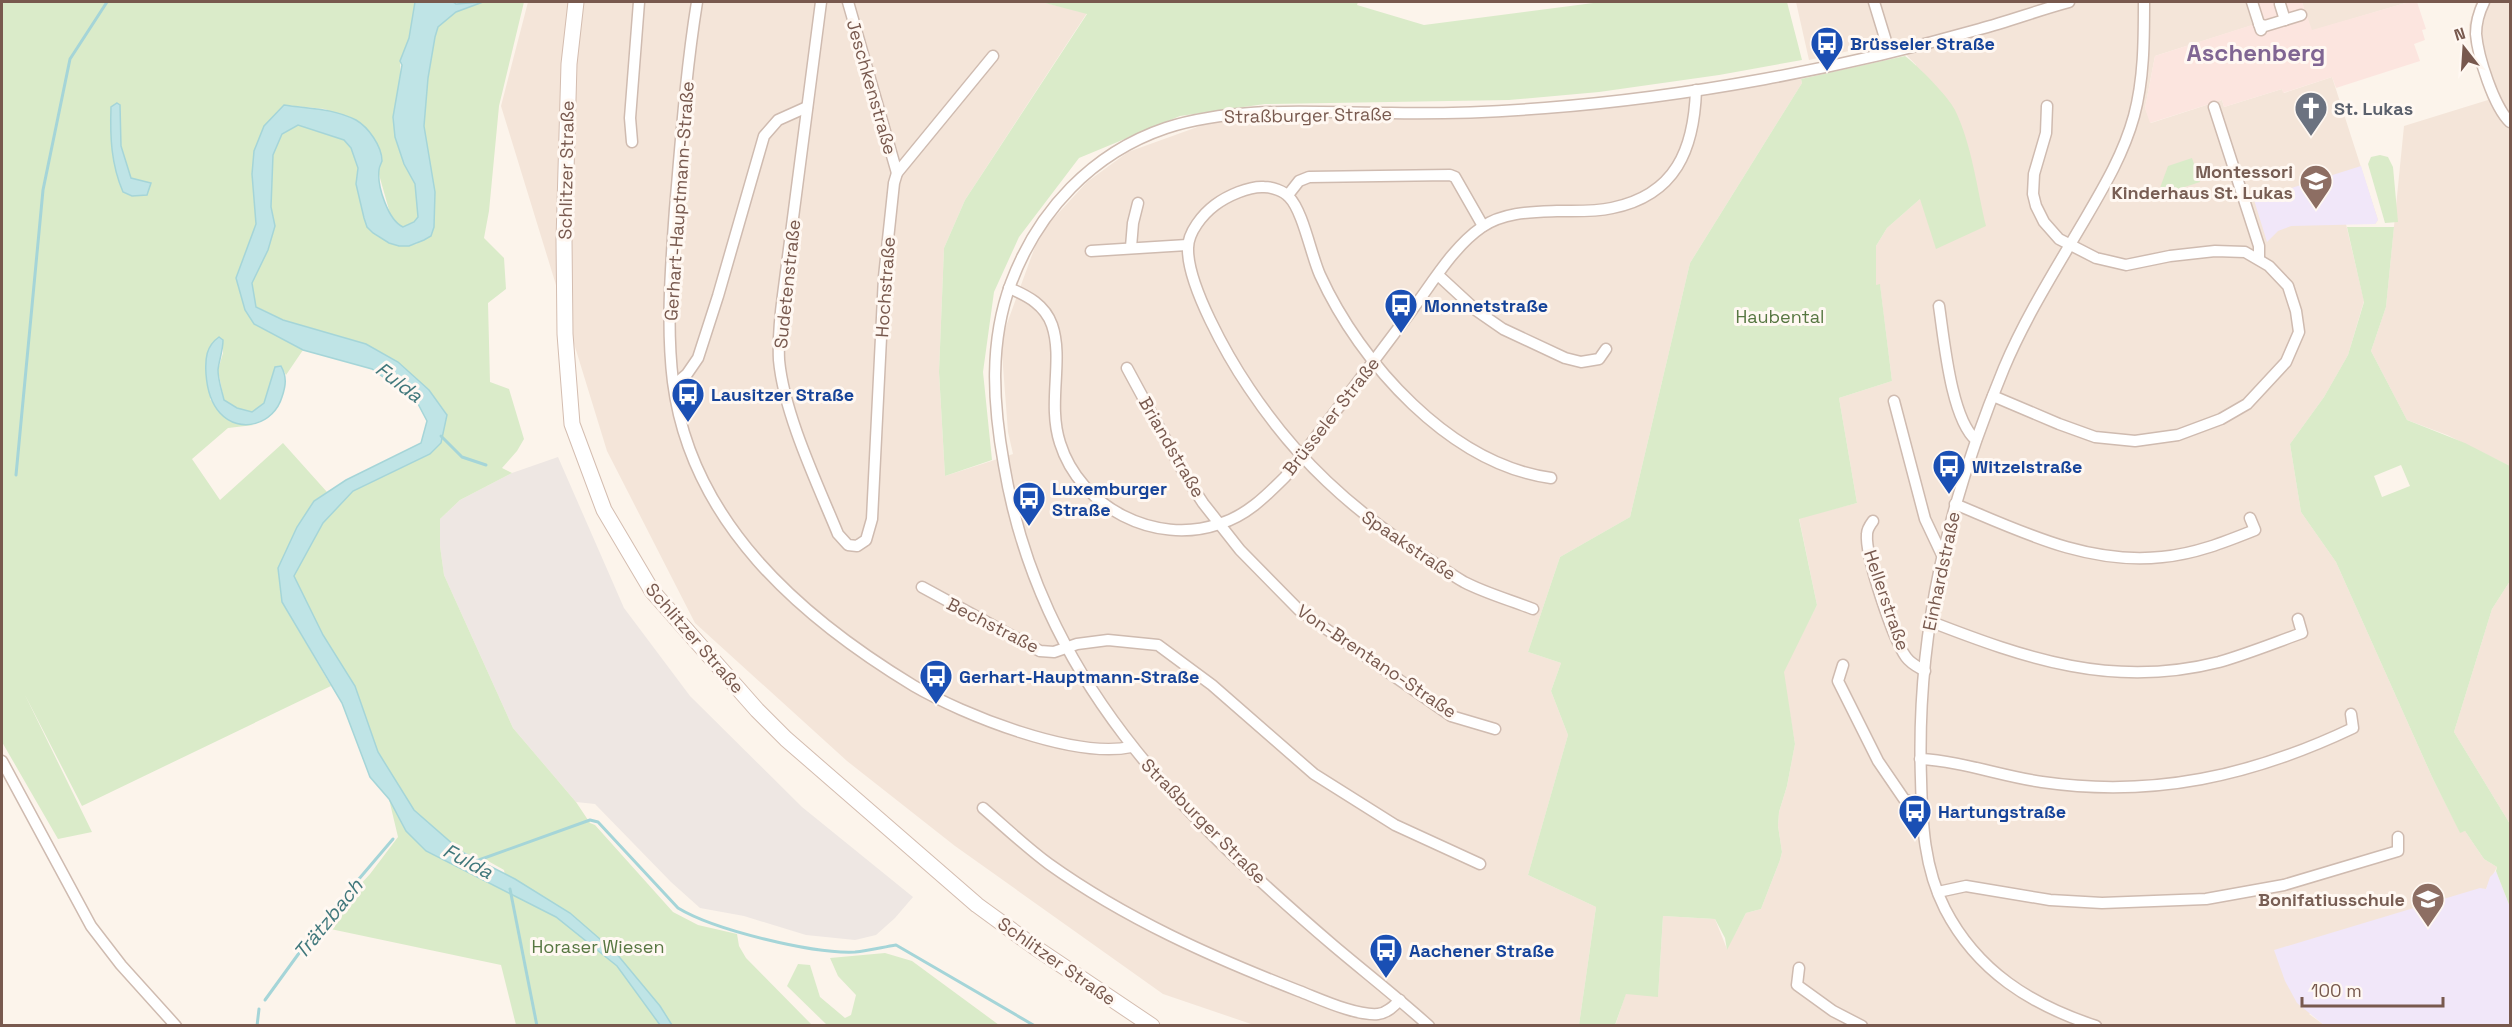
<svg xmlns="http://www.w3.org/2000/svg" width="2512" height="1027" viewBox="0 0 2512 1027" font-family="'Space Grotesk',sans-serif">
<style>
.residential{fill:#f4e5d9}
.commercial{fill:#fce5df}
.industrial{fill:#eee7e3}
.education{fill:#f1e7f9}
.green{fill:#daebc9;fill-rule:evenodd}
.water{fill:#bfe4e6;stroke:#a5d5d8;stroke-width:1.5}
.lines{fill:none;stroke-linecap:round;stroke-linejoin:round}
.stream{stroke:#a5d5d8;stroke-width:3}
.minor-casing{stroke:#cfbbb0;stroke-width:13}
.secondary-casing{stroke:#d4bdb0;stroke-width:17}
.minor{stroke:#fff;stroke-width:10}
.secondary{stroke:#fff;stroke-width:15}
.labels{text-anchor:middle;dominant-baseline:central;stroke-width:6;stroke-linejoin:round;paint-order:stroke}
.transit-label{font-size:18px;font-weight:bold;fill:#164399;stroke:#fff8f2;text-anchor:start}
.street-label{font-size:18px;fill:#78594e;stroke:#fff8f2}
.worship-label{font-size:18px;font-weight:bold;fill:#5b616d;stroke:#fff8f2;text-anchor:start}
.education-label{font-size:18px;font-weight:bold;fill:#785e54;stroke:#fff8f2;text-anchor:end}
.park-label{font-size:18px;fill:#577742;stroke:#fff8f2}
.water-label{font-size:20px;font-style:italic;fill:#41787c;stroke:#fff8f2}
.district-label{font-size:24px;font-weight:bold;fill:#806693;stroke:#fff8f2}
</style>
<rect width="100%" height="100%" fill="#fcf4eb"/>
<g class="residential">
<polygon points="528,2 1041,2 1087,13 965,200 944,248 939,372 945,476 1013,454 1008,432 1001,340 1040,233 1087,182 1128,152 1214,121 1440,117 1613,107 1801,79 1802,83 1690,263 1630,517 1560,557 1528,652 1561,663 1551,691 1568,735 1528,875 1596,907 1579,1025 1254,1025 1163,994 955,846 847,761 695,623 607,451 501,106"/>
<polygon points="1796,2 2249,2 2256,24 2155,56 2145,108 2151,123 2222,100 2224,107 2282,89 2284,93 2332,77 2378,220 2375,224 2346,224 2364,301 2348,355 2324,397 2290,444 2301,512 2336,562 2433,779 2460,832 2465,831 2484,859 2497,867 2486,889 2309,1014 2324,1025 1615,1026 1626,993 1658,996 1663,916 1715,919 1727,949 1746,913 1761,909 1780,860 1782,852 1778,826 1779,812 1787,786 1795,744 1783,672 1817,605 1799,518 1857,503 1839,398 1892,381 1880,285 1876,286 1876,246 1887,228 1921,198 1916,65 1893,41 1809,60"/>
<polygon points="2302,2 2409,2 2311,31"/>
<polygon points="2476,2 2510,2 2510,466 2447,435 2407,420 2371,351 2386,307 2404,126 2488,100 2470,42 2469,25"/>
<polygon points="2510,581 2510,824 2454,732 2492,609"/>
</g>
<polygon class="commercial" points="2249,2 2302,2 2312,30 2409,2 2417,2 2426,29 2422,30 2425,40 2414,44 2420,61 2336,88 2332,77 2283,93 2282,89 2224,107 2222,100 2150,123 2145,108 2155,56 2255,24"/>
<polygon class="industrial" points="558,457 624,608 690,696 802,807 913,897 895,918 876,935 855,940 806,935 744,916 700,908 671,882 595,804 576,802 513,728 444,575 440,546 440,519 460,500 512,473"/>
<g class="education">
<polygon points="2361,166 2378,220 2375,224 2291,226 2278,231 2267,242 2254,200"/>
<polygon points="2496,871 2510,907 2510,1025 2324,1025 2297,1003 2285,981 2274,950 2480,888 2486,889 2490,877"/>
</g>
<g class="green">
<path d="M2 2H415L409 38 400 61 404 164 415 184 418 217 414 222 403 227 396 223 391 217 378 171 382 161 376 141 367 129 325 109 284 105 252 174 256 224 236 278 254 324 303 350 286 375 281 366 275 368 264 403 252 412 237 408 224 400 218 370 223 353V341L210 399C223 417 232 422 254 425L228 428 192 459 220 500 283 443 327 492 314 501 282 602 331 686 82 806 25 695 92 832 58 839 2 742Z"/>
<polygon points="483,2 524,2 499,106 489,211 484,238 504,258 506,289 488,303 490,382 509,389 524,439 517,451 502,468 512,473 460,500 440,519 440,546 444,575 513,728 576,802 590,823 595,825 673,912 698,925 737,934 739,946 746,958 812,1025 516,1025 501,965 321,927 370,874 398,837 389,799 406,831 482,878 508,891 504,870 488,861 462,852 414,810 378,752 355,686 323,635 294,576 323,523 353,491 430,454 441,443 447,414 429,390 398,362 366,344 283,320 255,306 252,283 268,250 274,220 271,207 273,155 282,134 298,125 344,140 351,148 358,168 356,184 389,243 399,246 417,244 432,175 424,126 428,78 435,37 438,27 456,12"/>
<polygon points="1041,2 1358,2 1357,5 1424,25 1601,2 1787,2 1802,60 1719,75 1599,92 1509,100 1265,104 1180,116 1079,158 1019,237 994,292 983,372 992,460 945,476 939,372 944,248 965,200 1087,14"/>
<path d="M1905 56C1918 66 1948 96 1955 110 1972 145 1977 189 1986 226L1936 249 1920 199 1887 228 1876 246V285L1880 284 1892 381 1839 398 1857 503 1799 519 1817 605 1784 672 1795 744 1787 786 1779 812 1778 826 1782 852 1780 860 1761 909 1746 913 1727 950 1725 938 1715 919 1663 916 1658 997 1626 994 1615 1025H1579L1596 907 1528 875 1568 735 1551 691 1561 663 1528 652 1560 557 1630 517 1690 263 1802 83 1801 79Z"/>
<polygon points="2380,155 2388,157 2393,167 2398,222 2385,223 2368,164 2371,157"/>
<polygon points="2192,158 2200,182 2157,196 2168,166"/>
<path d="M2347 227H2394L2386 307 2371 351 2407 420 2465 443 2510 466V581L2492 609 2454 732 2510 824V907L2496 871 2497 867 2484 859 2465 831 2460 833 2433 779 2336 562 2301 512 2290 444 2324 397 2348 355 2364 302ZM2401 465 2410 486 2382 497 2374 476Z"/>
<polygon points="885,953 912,961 999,1025 827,1025 787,986 798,964 810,965 820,997 845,1018 851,1015 856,995 838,976 830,958"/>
</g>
<g class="water">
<path d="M415 2H453L456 4 483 2 456 12 438 27 435 37 428 78 424 126 435 192 434 227 431 236 424 240 409 246H399L389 243 373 233 367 227 364 218 356 184 358 168 351 148 344 140 298 125 282 134 273 155 271 207 275 226 268 250 252 283 256 307 283 320 366 344 398 362 429 390 447 415 441 443 430 454 353 491 323 523 294 576 323 635 355 686 378 752 414 810 462 852 515 879 570 913 616 953 660 1006 672 1025H660L617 966 556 917 426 851 406 831 389 799 370 777 342 703 282 602 278 568 297 527 314 501 346 480 421 443 427 421 417 402 372 369 303 350 254 324 245 310 236 278 256 224 252 174 254 151 264 126 284 105C310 109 332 108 356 120 368 127 382 146 382 161 381 164 379 167 379 170 377 186 388 220 403 227L414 222 418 217 415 184 404 164 395 137 393 117 402 65 400 61 409 38Z"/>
<path d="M117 103 120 105 121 146 131 178 151 183 147 195 132 196 123 192C111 164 110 137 111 107Z"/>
<path d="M219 337 223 340C223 351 219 360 218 370 218 380 222 391 224 400L237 408 252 412 264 403 275 367 281 366C287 377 286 385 282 397 274 424 240 435 220 413 210 402 207 388 206 374 205 359 206 346 219 337Z"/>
</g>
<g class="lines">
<g class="stream">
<polyline points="441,436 462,457 486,465"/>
<polyline points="16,475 43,190 70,59 107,2"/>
<path d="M476 861 590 820 598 822 678 908C714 930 813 954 855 952 869 951 883 947 896 945L1035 1026"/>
<polyline points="510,889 537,1026"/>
<polyline points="265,1000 318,927 393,839"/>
<polyline points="257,1026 259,1009"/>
</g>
<defs>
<g id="minor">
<path d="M697 2C686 70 681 140 675 209 671 266 666 325 673 382 691 522 800 617 914 686 964 715 1074 759 1131 747"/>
<path d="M821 2 783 295C780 317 778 338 779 360 784 414 817 483 838 534L848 545 857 546 866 540 872 519 884 277 894 183 897 173 993 56"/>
<polyline points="848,2 897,173"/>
<polyline points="1874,2 1889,51"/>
<polyline points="2252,2 2261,30"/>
<path d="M2484 2C2479 12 2476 22 2476 34 2478 57 2494 107 2510 122"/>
<polyline points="2280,4 2285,20"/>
<polyline points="2259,24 2265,26 2301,15"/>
<polyline points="2214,107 2259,246 2259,259"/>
<polyline points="632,142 630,118 639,2"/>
<polyline points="1288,195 1299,181 1309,177 1450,175 1455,177 1483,226"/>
<polyline points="1131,247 1133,223 1138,203"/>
<polyline points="1091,251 1187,245"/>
<polyline points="1438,275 1477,311 1503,329 1565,358 1581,362 1599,359 1606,349"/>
<path d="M1009 288C1028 296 1045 305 1052 325 1064 360 1047 403 1060 443 1080 507 1155 546 1219 524 1246 516 1265 497 1285 477 1328 422 1370 366 1412 310 1433 282 1453 247 1482 227 1504 212 1532 212 1557 211 1575 211 1594 212 1612 208 1676 195 1694 149 1696 90"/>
<path d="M1939 306C1944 339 1951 419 1976 440"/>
<polyline points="1127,368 1186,477 1203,503 1240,550 1299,610 1451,716 1495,729"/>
<polyline points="674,385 687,374 698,358 718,296 764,136 778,120 807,107"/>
<polyline points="1993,396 2059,424 2095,437 2135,441 2178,435 2221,419 2247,404 2286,362 2299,332 2296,311 2288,286 2269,266 2245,252 2215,251 2170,256 2126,265 2096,258 2059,239 2044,222 2036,206 2033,194 2034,174 2046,133 2047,106"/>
<polyline points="1894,401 1925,519 1942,555"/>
<path d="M1955 504C2022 532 2088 565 2162 557 2195 554 2225 542 2255 530L2250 518"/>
<path d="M1873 521C1870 525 1867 529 1867 534 1865 556 1893 639 1906 657 1911 664 1918 667 1925 671"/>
<polyline points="922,587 1040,651 1054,652 1077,644 1108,640 1158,645 1212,685 1314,774 1395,825 1480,864"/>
<path d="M1533 609C1510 600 1485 593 1464 582 1450 574 1437 564 1423 556 1351 509 1297 460 1249 388 1228 357 1187 285 1188 248 1188 232 1203 214 1215 205 1227 196 1249 186 1264 187 1272 187 1284 191 1289 197 1303 211 1311 255 1320 275 1360 363 1450 464 1551 478"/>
<path d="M1929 621C2027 659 2113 689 2219 662 2247 654 2274 643 2302 633L2298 619"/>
<polyline points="1843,665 1838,681 1878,761 1904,799 1922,807"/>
<path d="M1920 759C1961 761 2001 776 2042 782 2153 798 2252 776 2353 728L2351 714"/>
<polyline points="2,761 91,926 121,965 176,1026"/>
<path d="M983 808C1005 827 1026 847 1049 864 1126 919 1212 957 1299 991 1320 999 1356 1016 1378 1014 1387 1013 1394 1006 1400 1000"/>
<polyline points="1938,892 1966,886 2050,900 2102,903 2206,899 2284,885 2398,851 2398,837"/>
<polyline points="1799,968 1797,985 1833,1011 1862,1026"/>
<path d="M1429 1026C1398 998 1366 973 1334 946 1178 812 1040 678 1004 465 993 404 989 342 1011 283 1038 211 1092 153 1166 128 1238 105 1316 113 1391 113 1442 114 1494 112 1545 108 1688 97 1843 68 1980 29 2010 21 2039 10 2069 2"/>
<path d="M2096 1026C2031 1005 1977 971 1945 909 1924 868 1922 823 1921 779 1916 632 1948 503 2004 368 2025 318 2054 272 2081 226 2102 190 2123 156 2134 116 2144 79 2144 40 2144 2"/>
</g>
<polyline id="secondary" points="576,2 569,64 564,240 565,334 572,424 604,510 652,591 757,710 786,739 977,905 1036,948 1152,1026"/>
</defs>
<use href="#minor" class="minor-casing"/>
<use href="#secondary" class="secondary-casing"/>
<use href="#minor" class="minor"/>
<use href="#secondary" class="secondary"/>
</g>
<defs>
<symbol id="bus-pin" viewBox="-11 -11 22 30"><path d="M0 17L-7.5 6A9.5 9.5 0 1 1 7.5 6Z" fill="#1a4fb4" stroke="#fff8f2"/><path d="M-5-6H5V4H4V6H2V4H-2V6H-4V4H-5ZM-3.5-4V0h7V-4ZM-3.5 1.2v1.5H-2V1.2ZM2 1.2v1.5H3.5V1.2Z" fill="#fff"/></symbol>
<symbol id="church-pin" viewBox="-11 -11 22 30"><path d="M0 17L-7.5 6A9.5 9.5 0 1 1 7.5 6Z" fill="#6b7280" stroke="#fff8f2"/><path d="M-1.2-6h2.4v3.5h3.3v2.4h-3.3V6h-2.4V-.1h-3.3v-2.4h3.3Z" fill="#fff"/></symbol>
<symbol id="school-pin" viewBox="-11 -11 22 30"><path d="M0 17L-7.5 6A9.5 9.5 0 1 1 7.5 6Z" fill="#8d6e63" stroke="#fff8f2"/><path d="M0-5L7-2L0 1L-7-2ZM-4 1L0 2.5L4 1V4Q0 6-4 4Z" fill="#fff"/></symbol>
</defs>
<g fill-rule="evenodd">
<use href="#bus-pin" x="1808" y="24" width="38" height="52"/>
<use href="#church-pin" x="2292" y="89" width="38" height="52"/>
<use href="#school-pin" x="2297" y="162" width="38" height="52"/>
<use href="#bus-pin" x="1382" y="286" width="38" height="52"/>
<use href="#bus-pin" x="669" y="375" width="38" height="52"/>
<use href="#bus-pin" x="1930" y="447" width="38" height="52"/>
<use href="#bus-pin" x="1010" y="479" width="38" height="52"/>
<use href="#bus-pin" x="917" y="657" width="38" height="52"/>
<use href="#bus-pin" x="1896" y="792" width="38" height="52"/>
<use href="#school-pin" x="2409" y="880" width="38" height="52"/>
<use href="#bus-pin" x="1367" y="931" width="38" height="52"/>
</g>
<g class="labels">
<g class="transit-label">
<text x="1850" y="43">Brüsseler Straße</text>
<text x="1424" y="305">Monnetstraße</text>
<text x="711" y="394">Lausitzer Straße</text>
<text x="1972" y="466">Witzelstraße</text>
<text x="1052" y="488">Luxemburger<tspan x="1052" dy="21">Straße</tspan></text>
<text x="959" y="676">Gerhart-Hauptmann-Straße</text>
<text x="1938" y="811">Hartungstraße</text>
<text x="1409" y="950">Aachener Straße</text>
</g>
<g class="street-label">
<text transform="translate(872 87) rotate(74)">Jeschkenstraße</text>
<text transform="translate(1308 115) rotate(-1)">Straßburger Straße</text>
<text transform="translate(566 170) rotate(-89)">Schlitzer Straße</text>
<text transform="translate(679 201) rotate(-86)">Gerhart-Hauptmann-Straße</text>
<text transform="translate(787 284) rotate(-84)">Sudetenstraße</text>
<text transform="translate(885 287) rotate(-86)">Hochstraße</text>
<text transform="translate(1331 416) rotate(-52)">Brüsseler Straße</text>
<text transform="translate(1172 447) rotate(60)">Briandstraße</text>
<text transform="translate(1409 545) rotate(34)">Spaakstraße</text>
<text transform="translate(1941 571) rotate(-78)">Einhardstraße</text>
<text transform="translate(1887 600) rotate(71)">Hellerstraße</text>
<text transform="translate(993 625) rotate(27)">Bechstraße</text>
<text transform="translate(695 638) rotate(49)">Schlitzer Straße</text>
<text transform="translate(1377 661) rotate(34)">Von-Brentano-Straße</text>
<text transform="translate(1204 821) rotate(45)">Straßburger Straße</text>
<text transform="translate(1057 961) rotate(35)">Schlitzer Straße</text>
</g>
<g class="worship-label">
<text x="2334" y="108">St. Lukas</text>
</g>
<g class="education-label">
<text x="2293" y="171">Montessori<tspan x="2293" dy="21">Kinderhaus St. Lukas</tspan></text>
<text x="2405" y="899">Bonifatiusschule</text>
</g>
<g class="park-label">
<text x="1780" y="316">Haubental</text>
<text x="598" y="946">Horaser Wiesen</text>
</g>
<g class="water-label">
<text transform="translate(399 382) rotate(37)">Fulda</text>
<text transform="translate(468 861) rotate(28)">Fulda</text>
<text transform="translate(328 919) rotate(-51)">Trätzbach</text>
</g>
<g class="district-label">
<text x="2256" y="52">Aschenberg</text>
</g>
</g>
<rect width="2512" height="1027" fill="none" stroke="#78594e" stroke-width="6"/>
<g transform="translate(2464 48) rotate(343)" stroke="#fff8f2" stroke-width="4.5" paint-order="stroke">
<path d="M0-4.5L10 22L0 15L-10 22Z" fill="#78594e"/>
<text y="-9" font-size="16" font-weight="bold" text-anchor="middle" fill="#78594e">N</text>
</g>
<path d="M2302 997v9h141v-9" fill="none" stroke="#78594e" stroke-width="3"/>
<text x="2311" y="997" font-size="18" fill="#78594e" stroke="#fff8f2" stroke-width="4.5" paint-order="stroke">100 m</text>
</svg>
